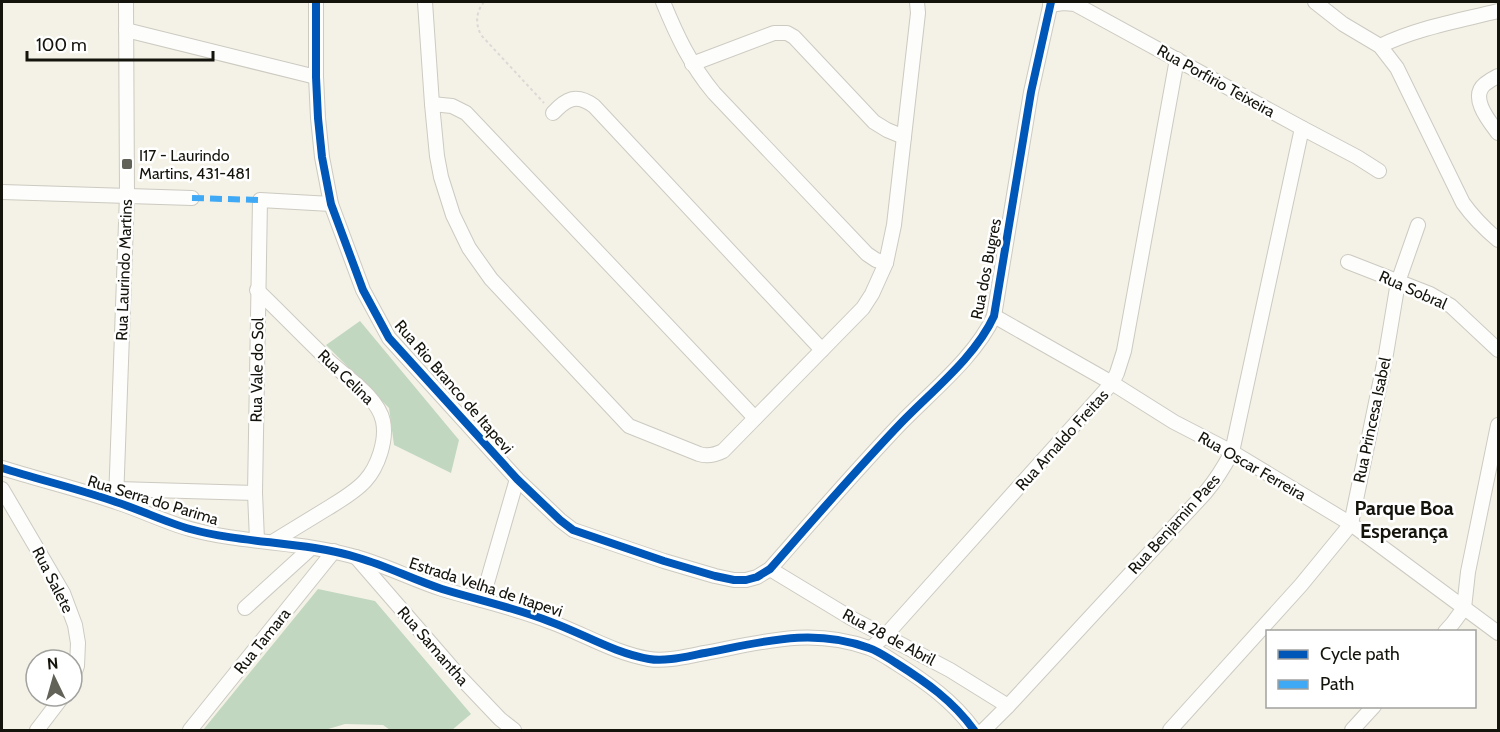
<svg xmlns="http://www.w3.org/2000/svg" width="1500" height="732" viewBox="0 0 1500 732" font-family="Cabin,sans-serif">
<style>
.forest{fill:#c1d7c0}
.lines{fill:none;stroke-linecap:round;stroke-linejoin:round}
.minor-casing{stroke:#cccac1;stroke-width:16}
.path{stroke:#dad9d6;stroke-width:2;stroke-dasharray:3 3;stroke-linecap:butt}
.minor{stroke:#fdfdfb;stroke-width:14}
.quiet{stroke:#3fa9f5;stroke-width:6;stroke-dasharray:12 6;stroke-linecap:butt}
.cycleway-casing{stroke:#fff;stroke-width:11}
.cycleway{stroke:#0057b8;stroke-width:8}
.poi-dot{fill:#636258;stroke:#fff;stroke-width:2}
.labels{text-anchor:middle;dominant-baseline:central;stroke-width:5;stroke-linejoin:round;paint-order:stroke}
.street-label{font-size:16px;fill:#15140c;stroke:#fff}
.poi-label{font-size:16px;fill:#15140c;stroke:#fff;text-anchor:start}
.quarter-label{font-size:20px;font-weight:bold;fill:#15140c;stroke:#fff}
</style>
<rect width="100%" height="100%" fill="#f4f2e6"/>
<g class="forest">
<polygon points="360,321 459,440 451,473 394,445 389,408 326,345"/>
<polygon points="318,589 375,601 471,714 452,730 390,730 383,725 345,724 325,730 203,730"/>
</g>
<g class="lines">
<defs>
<g id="minor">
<path d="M316 2V77L318 118 322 157 331 204 363 290 389 338 517 479 560 520 573 530 664 561 715 576 734 580H746L757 577 770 569C813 520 856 470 901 423 932 391 976 356 994 316L1031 92 1051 2"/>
<path d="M425 2 432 104 437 156 441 177 453 215 469 248 491 279 629 426 699 454C708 457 715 455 723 451L863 308 872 294 886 263 894 225 918 13 917 2"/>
<path d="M663 2C677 36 690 64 714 93L867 254 876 260 886 263"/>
<path d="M1315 2 1343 24 1380 46 1397 68 1463 203C1473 217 1485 229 1498 240"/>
<polyline points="1050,5 1063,3 1075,4 1302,128 1357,157 1379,171"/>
<polyline points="126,30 316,77"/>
<path d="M1380 46C1417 28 1458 21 1498 11"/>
<polyline points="692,64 774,33 787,33 794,37 874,122 887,130 904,137"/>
<path d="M1498 76C1494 78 1489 81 1485 84 1469 97 1489 121 1498 133"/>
<polyline points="432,104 452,106 466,113 755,418"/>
<path d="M553 113C566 99 576 93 594 106L822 350"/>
<polyline points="2,192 192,198"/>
<polyline points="1348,262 1430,294 1451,306 1498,350"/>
<path d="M257 290C282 314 305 338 329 361 346 377 378 397 383 421 387 440 378 467 365 481 355 492 341 500 328 508 310 519 292 530 274 541"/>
<polyline points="994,316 1112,383 1174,422 1232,452 1351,524 1498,633"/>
<path d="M2 468C40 480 79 489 116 502 141 510 165 522 190 529 244 544 304 541 359 558 387 566 414 580 442 589 478 600 516 608 551 622 584 634 614 653 649 659 666 662 688 656 705 653 763 642 811 627 869 648 878 651 888 658 896 663 926 682 953 701 974 730"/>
<polyline points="2,489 63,593 75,625 78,643 77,666 72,679"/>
<polyline points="117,489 255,493"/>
<polyline points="116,501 127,195 126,2"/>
<polyline points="257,540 255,493 260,200 331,204"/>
<polyline points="356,557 460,677 500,719 514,730"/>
<polyline points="770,569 851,618 950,670 1008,706"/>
<polyline points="482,600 517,479"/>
<polyline points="245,608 311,548"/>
<polyline points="1445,632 1453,623 1464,608 1468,572 1498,425"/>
<polyline points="871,648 886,635 1112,383 1117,373 1124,351 1177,59"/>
<polyline points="37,730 63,696"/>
<polyline points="190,730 334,551"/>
<path d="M984 730 1008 706 1205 493C1216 480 1224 467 1232 452L1302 128"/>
<polyline points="1170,730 1301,585 1351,524 1386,354 1398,282 1418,225"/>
<polyline points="1352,730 1374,706"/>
</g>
</defs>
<use href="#minor" class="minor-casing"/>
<path class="path" d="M484 2C476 12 475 23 481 35L544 103"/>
<use href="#minor" class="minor"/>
<polyline class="quiet" points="192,198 260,200"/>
<defs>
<g id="cycleway">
<path d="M316 2V77L318 118 322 157 331 204 363 290 389 338 517 479 560 520 573 530 664 561 715 576 734 580H746L757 577 770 569C813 520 856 470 901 423 932 391 976 356 994 316L1031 92 1051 2"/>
<path d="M2 468C40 480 79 489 116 502 141 510 165 522 190 529 244 544 304 541 359 558 387 566 414 580 442 589 478 600 516 608 551 622 584 634 614 653 649 659 666 662 688 656 705 653 763 642 811 627 869 648 878 651 888 658 896 663 926 682 953 701 974 730"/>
</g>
</defs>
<use href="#cycleway" class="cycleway-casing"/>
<use href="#cycleway" class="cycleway"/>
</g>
<rect class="poi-dot" x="121" y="158" width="12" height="12" rx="3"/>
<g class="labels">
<g class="street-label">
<text transform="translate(1216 81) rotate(29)">Rua Porfirio Teixeira</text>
<text transform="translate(986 269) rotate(-79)">Rua dos Bugres</text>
<text transform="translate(124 270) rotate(-88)">Rua Laurindo Martins</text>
<text transform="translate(1413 290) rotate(24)">Rua Sobral</text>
<text transform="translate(257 370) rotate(-89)">Rua Vale do Sol</text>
<text transform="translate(346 377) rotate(44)">Rua Celina</text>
<text transform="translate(454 387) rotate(49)">Rua Rio Branco de Itapevi</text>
<text transform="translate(1372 420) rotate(-78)">Rua Princesa Isabel</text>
<text transform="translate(1062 440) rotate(-48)">Rua Arnaldo Freitas</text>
<text transform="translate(1252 466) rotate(30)">Rua Oscar Ferreira</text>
<text transform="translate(153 500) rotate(17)">Rua Serra do Parima</text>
<text transform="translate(1174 524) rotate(-48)">Rua Benjamin Paes</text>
<text transform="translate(53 580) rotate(63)">Rua Salete</text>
<text transform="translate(486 587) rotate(18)">Estrada Velha de Itapevi</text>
<text transform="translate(889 637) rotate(28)">Rua 28 de Abril</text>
<text transform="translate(262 641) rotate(-51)">Rua Tamara</text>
<text transform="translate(433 646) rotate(49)">Rua Samantha</text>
</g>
<g class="poi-label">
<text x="139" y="155">I17 - Laurindo<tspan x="139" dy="18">Martins, 431-481</tspan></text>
</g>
<g class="quarter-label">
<text x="1404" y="508">Parque Boa<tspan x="1404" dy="23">Esperança</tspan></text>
</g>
</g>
<rect width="1500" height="732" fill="none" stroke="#15140c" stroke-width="6"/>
<rect x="1266" y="630" width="210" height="78" fill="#ffffff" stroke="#a1a19e" stroke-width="1.5"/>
<rect x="1278" y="650" width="30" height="9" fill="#0057b8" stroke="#a1a19e" stroke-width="1.5"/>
<text x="1320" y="660" font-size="18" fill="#15140c">Cycle path</text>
<rect x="1278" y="680" width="30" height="9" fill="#3fa9f5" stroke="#a1a19e" stroke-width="1.5"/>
<text x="1320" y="690" font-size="18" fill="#15140c">Path</text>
<g transform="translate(54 678) rotate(355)"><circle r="28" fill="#ffffff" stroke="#a1a19e" stroke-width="1.5"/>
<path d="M0-4.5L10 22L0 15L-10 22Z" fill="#636258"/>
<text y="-9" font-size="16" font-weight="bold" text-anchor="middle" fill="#15140c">N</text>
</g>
<path d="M27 51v9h186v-9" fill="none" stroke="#15140c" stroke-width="3"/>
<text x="36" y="51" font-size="18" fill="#15140c" stroke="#ffffff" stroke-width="4.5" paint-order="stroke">100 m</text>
</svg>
